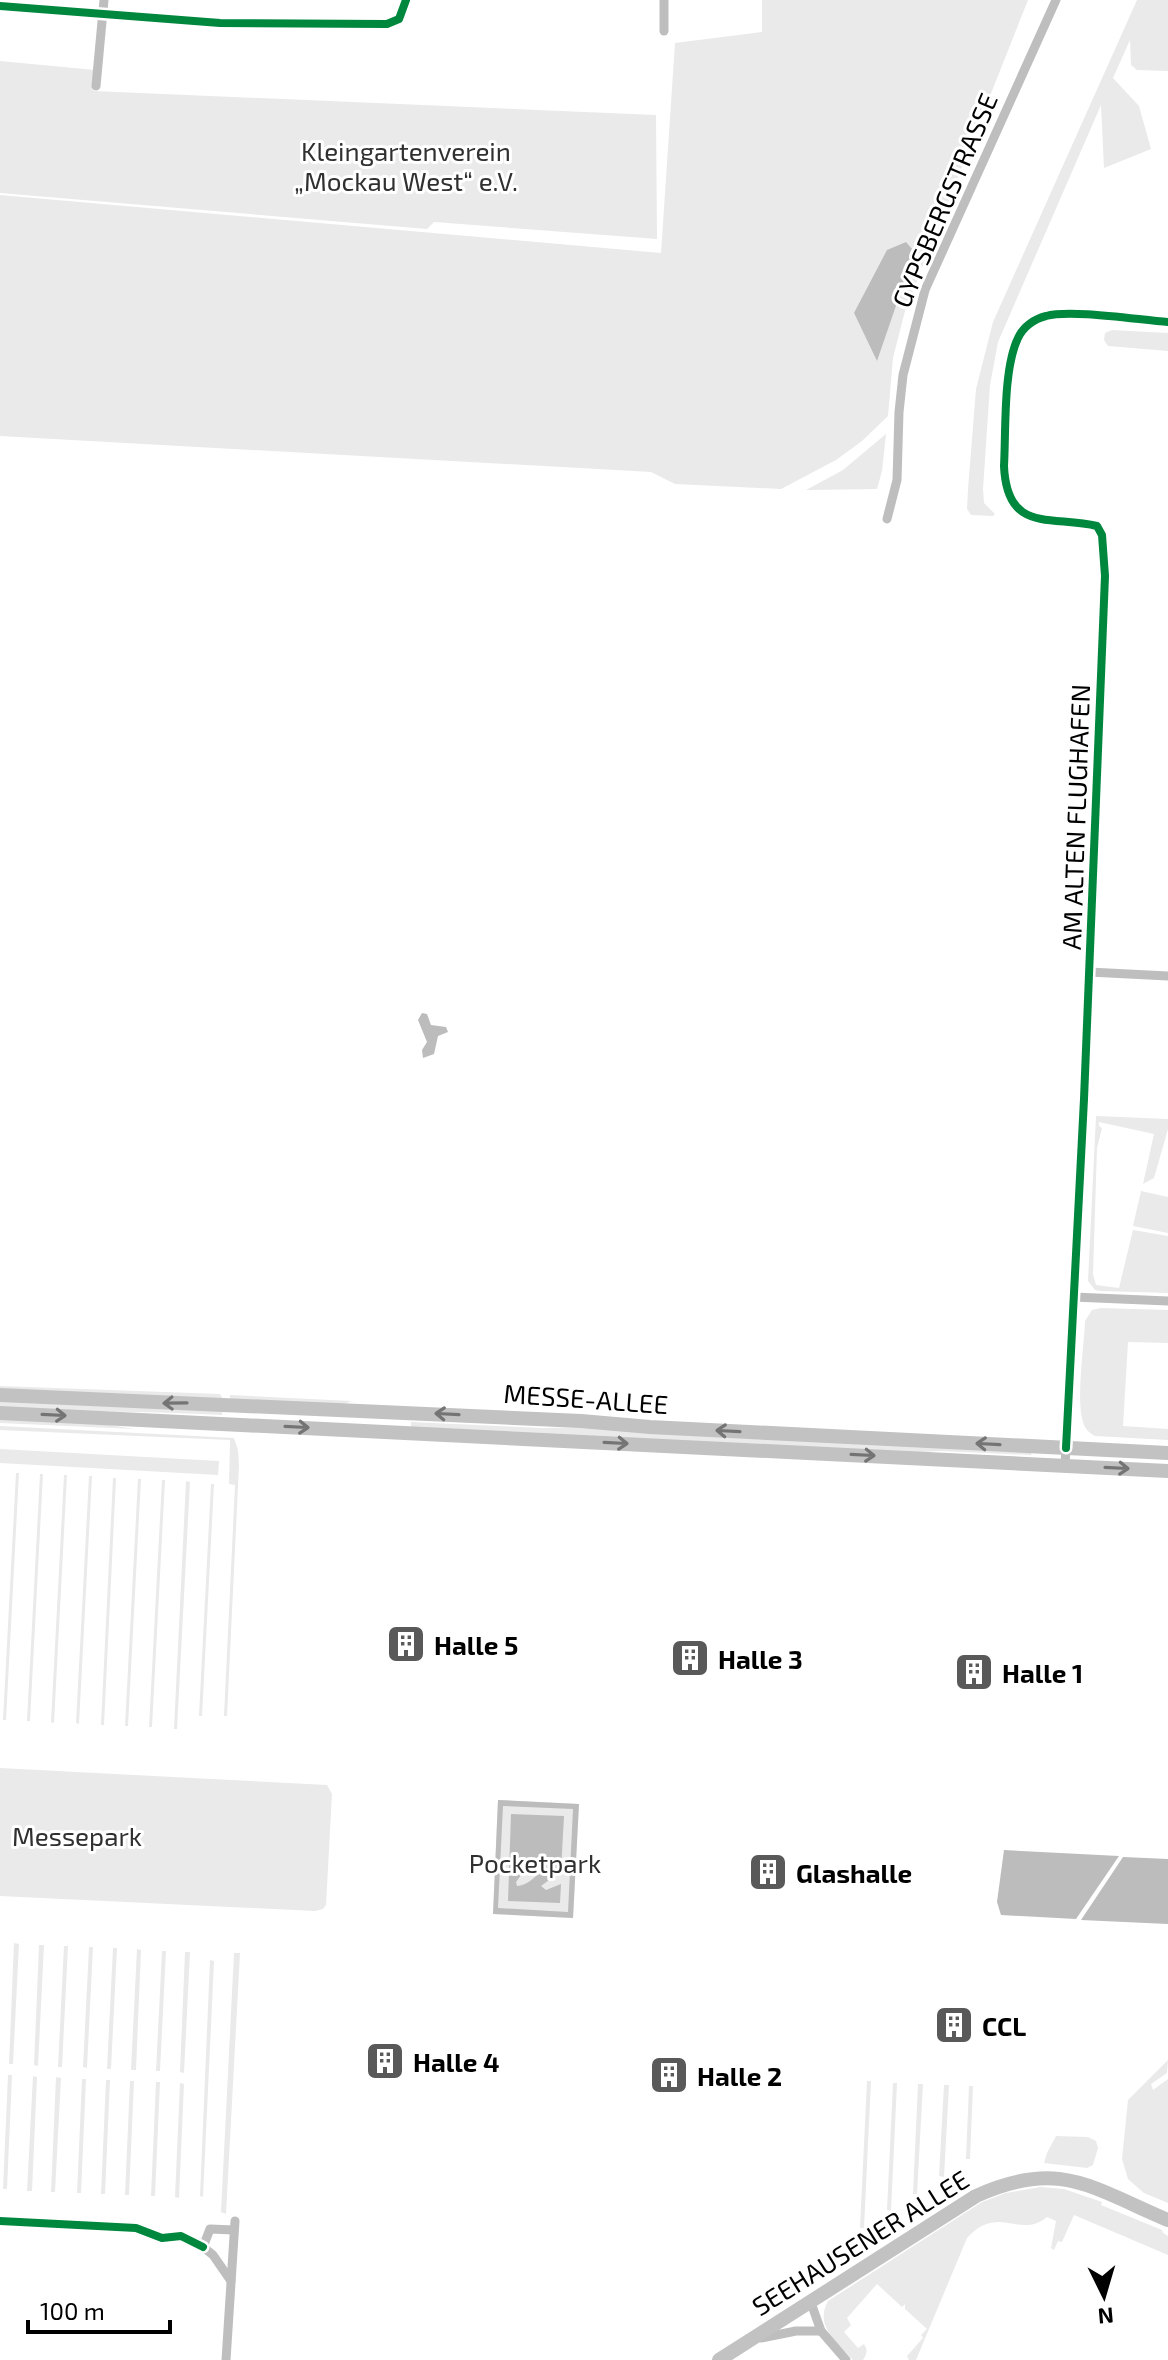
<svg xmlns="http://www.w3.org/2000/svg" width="1168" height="2360" viewBox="0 0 1168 2360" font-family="'Exo 2',sans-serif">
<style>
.green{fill:#eaeaea;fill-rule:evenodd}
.water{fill:#bcbcbc;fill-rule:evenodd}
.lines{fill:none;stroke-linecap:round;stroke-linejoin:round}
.street{stroke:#bebebe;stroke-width:9}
.secondary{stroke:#c2c2c2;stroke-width:14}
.cycleway-casing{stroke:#fff;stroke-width:13}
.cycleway{stroke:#00873e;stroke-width:8}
.oneway{stroke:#747474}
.labels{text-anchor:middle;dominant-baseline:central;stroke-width:6;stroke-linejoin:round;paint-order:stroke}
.park-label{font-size:26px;fill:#303030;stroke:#fff}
.street-label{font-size:26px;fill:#000;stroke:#fff}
.poi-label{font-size:26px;font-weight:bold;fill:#000;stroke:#fff;text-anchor:start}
</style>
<rect width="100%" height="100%" fill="#fff"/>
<g class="green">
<path d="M762 0H1028L905 311 893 358 888 416 862 441 836 460 781 489 675 484 651 472 0 436V195L661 253 675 43 762 32ZM918 256 907 274 877 360 854 313Z"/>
<polygon points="1137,0 1168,0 1168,71 1137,70 1131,65 1130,40 1113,78 1139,106 1151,149 1104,168 1101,105 998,342 990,385 983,489 984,503 995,514 993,516 971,515 967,509 968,489 976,389 993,322"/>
<polygon points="0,61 95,70 94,91 656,115 657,239 434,222 427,229 0,193"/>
<polygon points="1112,330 1168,333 1168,351 1108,346 1104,340 1105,333"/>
<polygon points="886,434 882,471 877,489 806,490 843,470"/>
<polygon points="1096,1116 1168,1119 1168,1129 1154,1178 1143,1184 1154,1134 1099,1122 1099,1126 1102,1128 1097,1148 1093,1274 1096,1285 1119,1288 1133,1230 1168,1236 1168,1293 1100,1291 1095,1290 1088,1281"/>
<polygon points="1141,1191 1168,1197 1168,1233 1133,1226"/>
<path d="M1101 1308 1168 1310V1343L1128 1342 1123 1426 1168 1429V1440L1095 1436C1089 1433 1085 1429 1083 1422 1076 1399 1084 1347 1085 1321L1092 1310Z"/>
<polygon points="0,1386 220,1394 223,1399 0,1391"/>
<polygon points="230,1395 352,1401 344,1404 230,1399"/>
<path d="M0 1401 223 1408 222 1415C148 1411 74 1412 0 1408Z"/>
<polygon points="0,1417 84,1421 135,1429 0,1423"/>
<polygon points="411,1422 544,1428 590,1427 1032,1452 1031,1455 940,1451 898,1453 411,1429"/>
<polygon points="0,1426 234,1438 238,1450 239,1466 227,1716 224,1716 235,1485 229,1484 230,1440 0,1430"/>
<polygon points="0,1449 219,1461 218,1475 0,1463"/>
<polygon points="16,1473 19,1473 6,1720 3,1720"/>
<polygon points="40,1474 43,1474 30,1721 27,1721"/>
<polygon points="64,1475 67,1475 54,1723 51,1722"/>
<polygon points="89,1476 92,1476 79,1724 76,1723"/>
<polygon points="113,1478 116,1478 104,1725 101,1725"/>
<polygon points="138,1479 141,1479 128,1726 125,1726"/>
<polygon points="162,1480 165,1480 152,1727 149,1727"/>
<polygon points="186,1481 190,1482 177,1729 174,1729"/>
<polygon points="211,1484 214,1484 202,1716 199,1716"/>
<polygon points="0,1768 327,1785 332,1794 326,1905 323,1909 315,1911 0,1896"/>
<polygon points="498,1800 579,1804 573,1918 493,1914"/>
<polygon points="14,1943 19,1944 13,2064 9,2064"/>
<polygon points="39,1945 44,1945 38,2066 34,2065"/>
<polygon points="64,1946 68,1946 62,2067 58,2067"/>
<polygon points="89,1947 93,1947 87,2068 83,2067"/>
<polygon points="113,1948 117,1948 111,2069 107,2069"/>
<polygon points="137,1949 141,1950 136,2070 131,2070"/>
<polygon points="162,1951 166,1951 160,2071 156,2071"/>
<polygon points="185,1952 190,1952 184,2073 180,2072"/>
<polygon points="234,1953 240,1953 226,2214 221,2212"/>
<polygon points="210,1960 214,1961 203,2197 200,2196"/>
<polygon points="1168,2060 1167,2073 1151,2084 1153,2090 1168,2079 1168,2203 1144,2193 1128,2179 1122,2159 1128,2100"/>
<polygon points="8,2075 12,2075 7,2189 3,2189"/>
<polygon points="33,2076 37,2077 32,2191 27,2191"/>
<polygon points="56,2077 61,2078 55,2192 51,2192"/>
<polygon points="82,2079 86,2079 81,2193 77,2193"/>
<polygon points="106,2080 110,2080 105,2194 101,2194"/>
<polygon points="130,2081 134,2081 129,2195 125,2195"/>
<polygon points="867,2081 871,2081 864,2228 860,2228"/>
<polygon points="156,2082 160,2082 155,2196 151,2196"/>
<polygon points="180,2083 184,2084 179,2198 175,2197"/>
<polygon points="893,2083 897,2083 891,2211 887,2210"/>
<polygon points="918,2084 923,2084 917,2194 913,2194"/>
<polygon points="944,2085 949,2085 944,2177 939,2176"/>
<polygon points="969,2086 973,2086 970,2159 966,2159"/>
<polygon points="1056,2136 1088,2137 1096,2141 1098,2148 1093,2165 1087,2168 1044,2163 1047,2153"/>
<path d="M1041 2187 1064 2189 1102 2202 1101 2205 1162 2230 1163 2233 1168 2236V2255L1074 2215 1062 2242 1058 2241 1054 2250 1051 2248 1056 2221 1047 2217C1019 2240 999 2203 967 2238L916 2360H909L907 2356 923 2338 921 2335 927 2329 905 2309V2304L902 2307 877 2284 847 2318 851 2325 844 2332 858 2348 864 2344C868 2350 867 2354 863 2360H853C837 2342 814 2326 828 2301L982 2202 1006 2193Z"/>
</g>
<g class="water">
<polygon points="906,242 918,256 907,274 877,361 854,313 887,250"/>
<polygon points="422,1013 427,1014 431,1025 446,1027 448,1032 438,1036 434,1054 423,1058 422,1050 427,1042 418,1020"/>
<path d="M498 1800 579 1804 573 1918 493 1914ZM503 1806 573 1809 568 1912 498 1908Z"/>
<path d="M511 1814 564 1816 561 1871 541 1886 546 1890 561 1884 560 1903 508 1901ZM539 1858 545 1860C544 1871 528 1886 517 1886L516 1882 527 1867Z"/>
<polygon points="1004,1850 1119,1856 1076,1919 1001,1915 997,1902"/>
<polygon points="1123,1857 1168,1859 1168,1924 1081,1920"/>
</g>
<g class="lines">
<g class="street">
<polyline points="664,0 664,31"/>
<polyline points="0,6 220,23 387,24 399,19 406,0"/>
<polyline points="96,86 104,0"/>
<polyline points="887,519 897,480 899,412 903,375 925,290 1056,0"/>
<polyline points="1089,972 1168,976"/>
<polyline points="1073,1297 1168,1301"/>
<path d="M1065 1466 1084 1099 1105 576 1102 535 1097 526C1051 515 1007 534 1004 466 1006 431 1003 369 1018 338 1023 327 1034 319 1046 316 1071 309 1139 320 1168 322"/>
<polyline points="0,2221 136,2228 162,2238 181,2236 203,2247"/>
<polyline points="231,2281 213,2255 203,2247 210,2229 234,2230"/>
<polyline points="810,2300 821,2331 846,2360"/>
<polyline points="761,2338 796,2331 821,2331"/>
<polyline points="226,2360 235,2221"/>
</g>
<g class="secondary">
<polyline points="0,1395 581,1421 650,1427 1168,1453"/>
<polyline points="0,1413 1168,1471"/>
<path d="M719 2360 976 2196C1059 2158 1092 2188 1168 2220"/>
</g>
<defs>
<g id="cycleway">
<polyline points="0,6 220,23 387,24 399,19 406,0"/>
<path d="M1066 1448 1084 1099 1105 576 1102 535 1097 526C1051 515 1007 534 1004 466 1006 431 1003 369 1018 338 1023 327 1034 319 1046 316 1071 309 1139 320 1168 322"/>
<polyline points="0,2221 136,2228 162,2238 181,2236 203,2247"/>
</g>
</defs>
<use href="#cycleway" class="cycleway-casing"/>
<use href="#cycleway" class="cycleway"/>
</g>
<defs><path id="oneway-shaft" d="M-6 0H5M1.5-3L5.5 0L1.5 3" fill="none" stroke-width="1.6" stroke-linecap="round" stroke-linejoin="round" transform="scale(2)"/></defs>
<g class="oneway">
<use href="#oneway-shaft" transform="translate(175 1403) rotate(179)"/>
<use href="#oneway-shaft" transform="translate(447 1414) rotate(-177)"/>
<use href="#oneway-shaft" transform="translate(54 1415) rotate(3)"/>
<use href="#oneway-shaft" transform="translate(297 1427) rotate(3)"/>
<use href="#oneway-shaft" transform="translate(728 1431) rotate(-177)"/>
<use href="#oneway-shaft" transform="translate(616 1443) rotate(3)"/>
<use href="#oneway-shaft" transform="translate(988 1444) rotate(-177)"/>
<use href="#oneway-shaft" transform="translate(863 1455) rotate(3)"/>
<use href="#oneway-shaft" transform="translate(1117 1468) rotate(3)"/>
</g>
<defs>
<symbol id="building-square" viewBox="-11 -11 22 22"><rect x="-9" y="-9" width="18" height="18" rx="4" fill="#595959" stroke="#fff"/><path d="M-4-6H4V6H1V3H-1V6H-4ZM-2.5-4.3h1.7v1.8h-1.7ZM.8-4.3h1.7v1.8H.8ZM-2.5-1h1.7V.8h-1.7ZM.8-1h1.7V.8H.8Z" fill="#fff"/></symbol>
</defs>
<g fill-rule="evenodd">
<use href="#building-square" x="384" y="1622" width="44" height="44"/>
<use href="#building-square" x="668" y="1636" width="44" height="44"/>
<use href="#building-square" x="952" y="1650" width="44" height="44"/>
<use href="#building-square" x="746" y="1850" width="44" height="44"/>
<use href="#building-square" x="932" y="2003" width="44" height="44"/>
<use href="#building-square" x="363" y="2039" width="44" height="44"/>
<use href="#building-square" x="647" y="2053" width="44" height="44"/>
</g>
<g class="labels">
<g class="park-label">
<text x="406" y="150">Kleingartenverein<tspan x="406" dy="30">„Mockau West“ e.V.</tspan></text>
<text x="77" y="1835">Messepark</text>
<text x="535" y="1862">Pocketpark</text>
</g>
<g class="street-label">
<text transform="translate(944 200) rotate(-67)">GYPSBERGSTRASSE</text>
<text transform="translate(1075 817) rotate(-88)">AM ALTEN FLUGHAFEN</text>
<text transform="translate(586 1398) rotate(4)">MESSE-ALLEE</text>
<text transform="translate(860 2242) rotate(-32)">SEEHAUSENER ALLEE</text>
</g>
<g class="poi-label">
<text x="434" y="1644">Halle 5</text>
<text x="718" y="1658">Halle 3</text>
<text x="1002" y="1672">Halle 1</text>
<text x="796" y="1872">Glashalle</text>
<text x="982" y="2025">CCL</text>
<text x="413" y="2061">Halle 4</text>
<text x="697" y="2075">Halle 2</text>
</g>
</g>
<g transform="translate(1104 2296) rotate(175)" stroke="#ffffff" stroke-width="6" paint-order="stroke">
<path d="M0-6L14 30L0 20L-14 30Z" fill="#000000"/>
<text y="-12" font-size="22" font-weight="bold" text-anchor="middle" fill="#000000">N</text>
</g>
<path d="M28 2320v12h142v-12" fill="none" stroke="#000000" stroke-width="4"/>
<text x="40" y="2320" font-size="24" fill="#000000" stroke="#ffffff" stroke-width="6" paint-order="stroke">100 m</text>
</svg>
